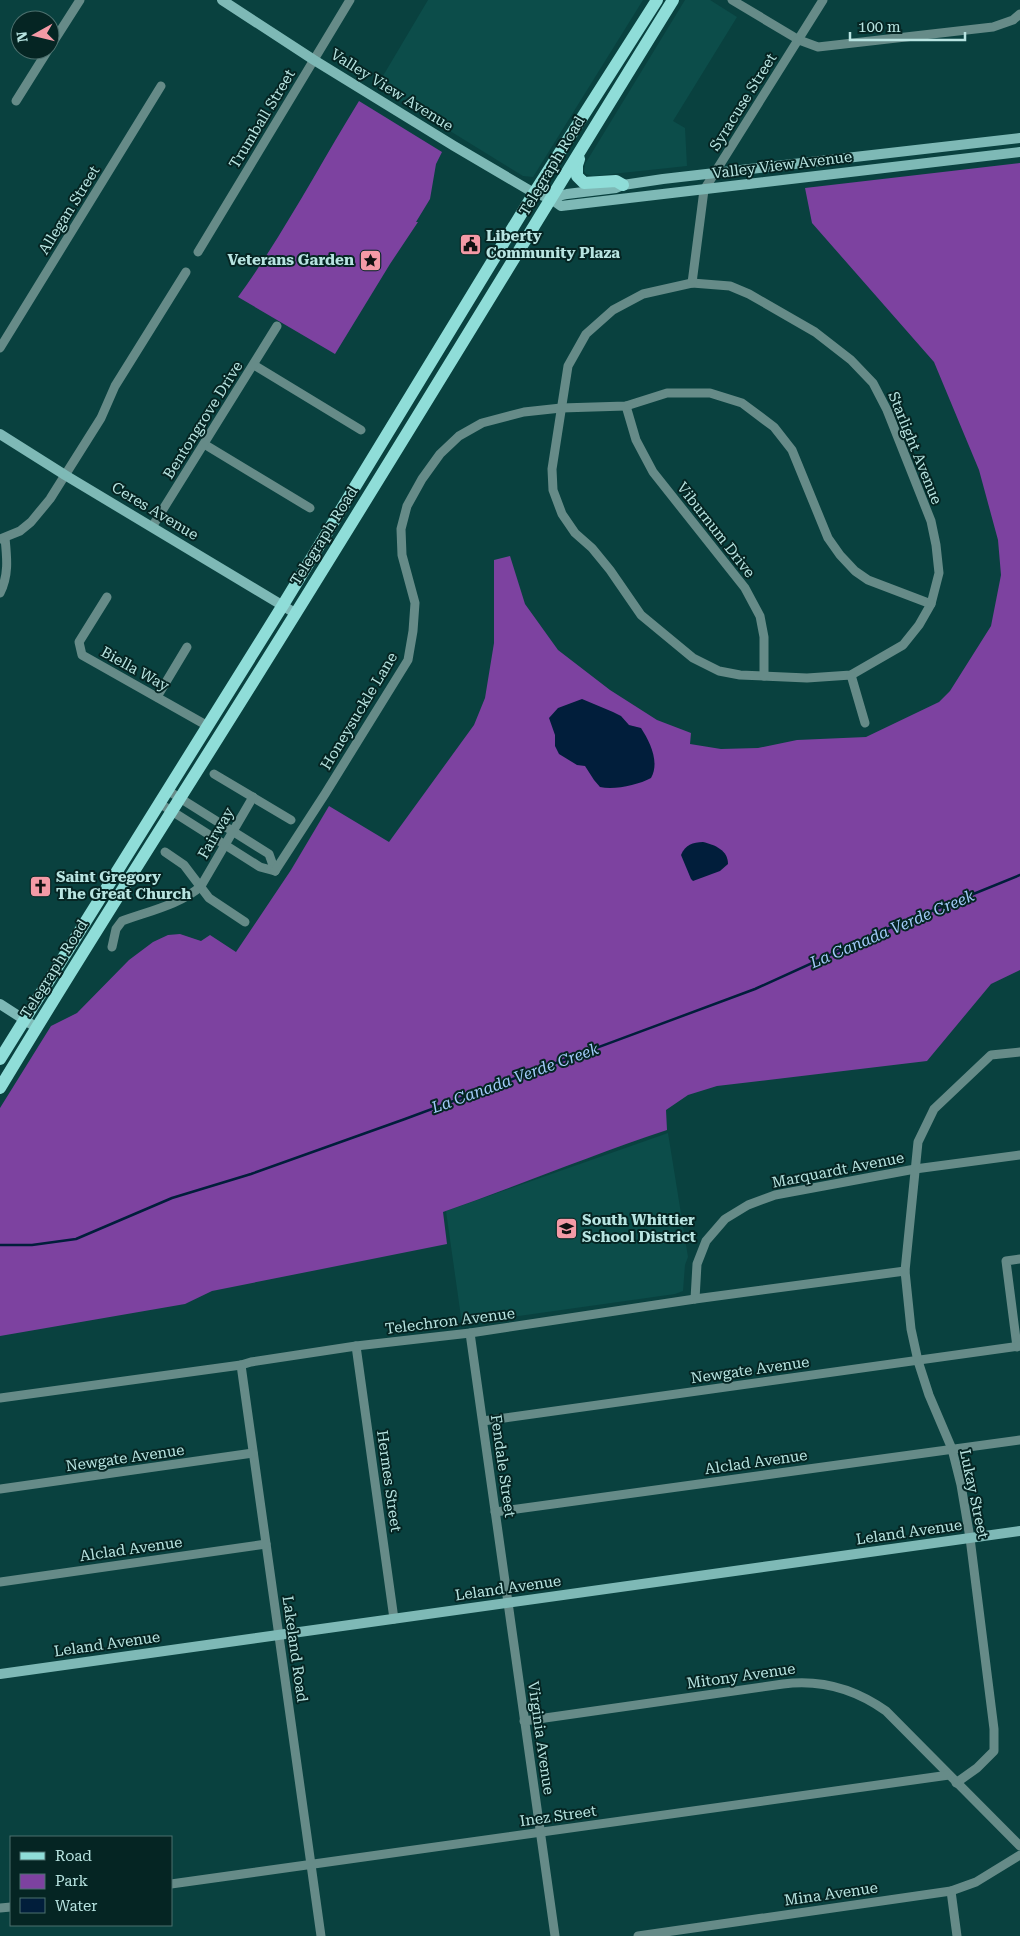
<svg xmlns="http://www.w3.org/2000/svg" width="1020" height="1936" viewBox="0 0 1020 1936" font-family="'Roboto Serif',serif">
<style>
.built{fill:#0c4d4a}
.green{fill:#7d42a0}
.water{fill:#011e3b}
.lines{fill:none;stroke-linecap:round;stroke-linejoin:round}
.stream{stroke:#011e3b;stroke-width:2.5}
.street{stroke:#668b88;stroke-width:9}
.secondary{stroke:#7eb9b6;stroke-width:10}
.primary{stroke:#8fddd8;stroke-width:12}
.labels{text-anchor:middle;dominant-baseline:central;stroke-width:4;stroke-linejoin:round;paint-order:stroke}
.street-label{font-size:15px;fill:#b8e4e1;stroke:#052523}
.poi-label{font-size:15px;font-weight:bold;fill:#b8e4e1;stroke:#052523;text-anchor:start}
.water-label{font-size:16px;font-style:italic;fill:#a2cbf9;stroke:#052523}
</style>
<rect width="100%" height="100%" fill="#09413f"/>
<g class="built">
<polygon points="428,0 643,0 533,177 523,176 377,86"/>
<polygon points="685,0 710,0 737,17 673,121 685,128 687,166 593,176 586,174 584,171 585,164"/>
<polygon points="668,1133 688,1257 685,1265 683,1291 675,1294 462,1324 446,1211"/>
</g>
<g class="green">
<path d="M359 101 442 152 436 164 430 199 416 222H418L390 264 335 354 238 297C283 235 319 166 359 101Z"/>
<path d="M1020 163V970L991 984 927 1061 717 1086 688 1095 666 1110 667 1130C591 1155 518 1186 443 1212L447 1244 212 1291 185 1304 0 1336V1108L51 1026 77 1013 129 960 153 942 168 935 180 934 201 941 210 935 236 952 291 870 329 806 389 842 474 725 485 698 494 643V560L510 556 525 604 558 650 610 690 657 720 691 733 690 744 721 749 758 748 797 740 866 737 939 702 950 691 991 626 1001 575 998 540 979 470 934 362 812 223 805 188Z"/>
</g>
<g class="water">
<path d="M582 699 613 712 621 716 629 725 641 728C650 742 660 762 651 778 638 785 615 790 600 787L594 780 585 766 577 765 559 754 555 746V735L549 718 558 708Z"/>
<path d="M703 842C715 845 728 850 728 864L720 871 693 881 691 879 681 855C685 845 693 842 703 842Z"/>
</g>
<g class="lines">
<polyline class="stream" points="0,1245 32,1245 76,1239 172,1198 251,1174 405,1119 755,989 887,929 1020,875"/>
<g class="street">
<polyline points="732,0 799,40 818,47 993,27 1013,20 1020,14"/>
<polyline points="50,47 80,0"/>
<polyline points="16,101 48,50"/>
<polyline points="198,252 350,0"/>
<polygon points="692,283 730,286 749,294 815,332 851,360 873,383 887,410 931,521 936,545 939,573 931,604 919,625 903,645 851,675 807,678 740,675 719,671 693,658 641,615 610,570 592,548 575,533 562,514 553,490 552,469 568,366 586,334 613,310 643,294"/>
<polyline points="692,283 704,190 823,0"/>
<polyline points="0,348 161,86"/>
<polyline points="254,365 361,430"/>
<polyline points="626,406 636,440 653,472 745,588 760,616 764,637 764,676"/>
<polyline points="204,444 310,508"/>
<polyline points="152,527 277,326"/>
<polyline points="0,539 20,531 31,522 50,499 101,418 115,386 186,272"/>
<path d="M0 593C9 575 7 558 5 538"/>
<polyline points="107,597 79,642 82,655 206,725"/>
<polyline points="851,675 865,723"/>
<polyline points="157,697 187,647"/>
<polyline points="214,774 291,820"/>
<polyline points="167,790 269,854 275,871"/>
<polyline points="159,803 260,867 275,871"/>
<polyline points="165,852 184,865 209,898 245,922"/>
<polyline points="275,871 325,794 408,660 413,631 415,603 402,555 401,529 407,506 422,479 440,454 459,436 482,423 524,412 561,408 626,406 667,393 710,393 742,403 774,427 792,450 828,538 840,555 855,571 868,580 931,604"/>
<path d="M112 947 116 929 122 921C146 912 182 904 201 886L253 797"/>
<polyline points="695,1299 697,1264 706,1241 725,1219 748,1205 775,1195 915,1169 1020,1155"/>
<polyline points="470,1333 555,1936"/>
<polyline points="356,1346 394,1619"/>
<polyline points="1017,1347 1006,1261 1020,1259"/>
<polyline points="241,1365 321,1936"/>
<polyline points="0,1398 241,1365 251,1362 356,1346 470,1333 695,1299 905,1271"/>
<polyline points="483,1421 1020,1346"/>
<polyline points="0,1489 253,1453"/>
<polyline points="495,1512 1020,1440"/>
<polyline points="0,1582 266,1544"/>
<path d="M524 1721 783 1684C821 1679 855 1689 886 1711L1020 1846"/>
<polyline points="956,1783 977,1768 994,1751 994,1729 970,1538 961,1485 952,1449 929,1395 918,1361 911,1329 905,1271 918,1142 934,1109 991,1055 1020,1052"/>
<polyline points="171,1884 949,1775"/>
<polyline points="951,1891 957,1936"/>
<polyline points="0,1908 11,1907"/>
<polyline points="638,1936 951,1891 976,1882 1020,1855"/>
</g>
<g class="secondary">
<polyline points="222,0 314,60 454,146 534,193 550,198 561,206 1020,152"/>
<polyline points="550,198 567,194 616,188 623,185 663,179 1020,138"/>
<polyline points="0,434 65,475 295,613"/>
<polyline points="0,1004 31,1024"/>
<polyline points="0,1674 1020,1531"/>
</g>
<g class="primary">
<polyline points="579,159 577,165 577,176 584,183 616,181 623,185"/>
<polyline points="0,1059 283,605 534,193 657,0"/>
<path d="M0 1088C72 968 147 851 221 733 374 490 522 244 673 0"/>
</g>
</g>
<defs>
<symbol id="civic-square" viewBox="-11 -11 22 22"><rect x="-9" y="-9" width="18" height="18" rx="4" fill="#f49aa6" stroke="#052523"/><path d="M-.6-6.5H3V-4.5H.6V-3L4-1V1h2V6H-6V1h2V-1L-.6-3ZM-1.2 2.5V6h2.4V2.5Z" fill="#111"/></symbol>
<symbol id="sight-square" viewBox="-11 -11 22 22"><rect x="-9" y="-9" width="18" height="18" rx="4" fill="#f49aa6" stroke="#052523"/><path d="M0-6L1.8-2.2L6-1.7L2.9 1.2L3.7 5.4L0 3.3L-3.7 5.4L-2.9 1.2L-6-1.7L-1.8-2.2Z" fill="#111"/></symbol>
<symbol id="church-square" viewBox="-11 -11 22 22"><rect x="-9" y="-9" width="18" height="18" rx="4" fill="#f49aa6" stroke="#052523"/><path d="M-1.2-6h2.4v3.5h3.3v2.4h-3.3V6h-2.4V-.1h-3.3v-2.4h3.3Z" fill="#111"/></symbol>
<symbol id="school-square" viewBox="-11 -11 22 22"><rect x="-9" y="-9" width="18" height="18" rx="4" fill="#f49aa6" stroke="#052523"/><path d="M0-5L7-2L0 1L-7-2ZM-4 1L0 2.5L4 1V4Q0 6-4 4Z" fill="#111"/></symbol>
</defs>
<g fill-rule="evenodd">
<use href="#civic-square" x="458" y="232" width="25" height="25"/>
<use href="#sight-square" x="358" y="248" width="25" height="25"/>
<use href="#church-square" x="28" y="874" width="25" height="25"/>
<use href="#school-square" x="554" y="1216" width="25" height="25"/>
</g>
<g class="labels">
<g class="street-label">
<text transform="translate(392 90) rotate(32)">Valley View Avenue</text>
<text transform="translate(743 102) rotate(-58)">Syracuse Street</text>
<text transform="translate(262 119) rotate(-59)">Trumball Street</text>
<text transform="translate(782 165) rotate(-7)">Valley View Avenue</text>
<text transform="translate(552 166) rotate(-59)">Telegraph Road</text>
<text transform="translate(69 210) rotate(-58)">Allegan Street</text>
<text transform="translate(203 420) rotate(-58)">Bentongrove Drive</text>
<text transform="translate(915 448) rotate(68)">Starlight Avenue</text>
<text transform="translate(155 511) rotate(31)">Ceres Avenue</text>
<text transform="translate(716 530) rotate(52)">Viburnum Drive</text>
<text transform="translate(324 536) rotate(-58)">Telegraph Road</text>
<text transform="translate(135 669) rotate(29)">Biella Way</text>
<text transform="translate(359 711) rotate(-59)">Honeysuckle Lane</text>
<text transform="translate(216 833) rotate(-60)">Fairway</text>
<text transform="translate(54 969) rotate(-58)">Telegraph Road</text>
<text transform="translate(838 1170) rotate(-11)">Marquardt Avenue</text>
<text transform="translate(450 1321) rotate(-7)">Telechron Avenue</text>
<text transform="translate(750 1370) rotate(-8)">Newgate Avenue</text>
<text transform="translate(125 1458) rotate(-8)">Newgate Avenue</text>
<text transform="translate(756 1462) rotate(-8)">Alclad Avenue</text>
<text transform="translate(503 1466) rotate(82)">Fendale Street</text>
<text transform="translate(389 1481) rotate(82)">Hermes Street</text>
<text transform="translate(974 1494) rotate(78)">Lukay Street</text>
<text transform="translate(909 1532) rotate(-8)">Leland Avenue</text>
<text transform="translate(131 1549) rotate(-8)">Alclad Avenue</text>
<text transform="translate(508 1588) rotate(-8)">Leland Avenue</text>
<text transform="translate(107 1644) rotate(-8)">Leland Avenue</text>
<text transform="translate(295 1649) rotate(82)">Lakeland Road</text>
<text transform="translate(741 1676) rotate(-8)">Mitony Avenue</text>
<text transform="translate(541 1738) rotate(82)">Virginia Avenue</text>
<text transform="translate(558 1816) rotate(-8)">Inez Street</text>
<text transform="translate(831 1894) rotate(-8)">Mina Avenue</text>
</g>
<g class="poi-label">
<text x="486" y="236">Liberty<tspan x="486" dy="17">Community Plaza</tspan></text>
<text x="354" y="260" text-anchor="end">Veterans Garden</text>
<text x="56" y="877">Saint Gregory<tspan x="56" dy="17">The Great Church</tspan></text>
<text x="582" y="1220">South Whittier<tspan x="582" dy="17">School District</tspan></text>
</g>
<g class="water-label">
<text transform="translate(892 929) rotate(-23)">La Canada Verde Creek</text>
<text transform="translate(515 1078) rotate(-20)">La Canada Verde Creek</text>
</g>
</g>
<rect x="10" y="1836" width="162" height="90" fill="#052523" stroke="#4d716f"/>
<rect x="20" y="1852" width="25" height="8" fill="#8fddd8" stroke="#4d716f"/>
<text x="55" y="1861" font-size="15" fill="#b8e4e1">Road</text>
<rect x="20" y="1874" width="25" height="15" fill="#7d42a0" stroke="#4d716f"/>
<text x="55" y="1886" font-size="15" fill="#b8e4e1">Park</text>
<rect x="20" y="1898" width="25" height="15" fill="#011e3b" stroke="#4d716f"/>
<text x="55" y="1911" font-size="15" fill="#b8e4e1">Water</text>
<g transform="translate(35 35) rotate(262)"><circle r="24" fill="#052523" stroke="#4d716f"/>
<path d="M0-4L9 19L0 12L-9 19Z" fill="#f49aa6"/>
<text y="-8" font-size="14" font-weight="bold" text-anchor="middle" fill="#b8e4e1">N</text>
</g>
<path d="M850 32v8h115v-8" fill="none" stroke="#b8e4e1" stroke-width="2.5"/>
<text x="858" y="32" font-size="15" fill="#b8e4e1" stroke="#052523" stroke-width="4" paint-order="stroke">100 m</text>
</svg>
